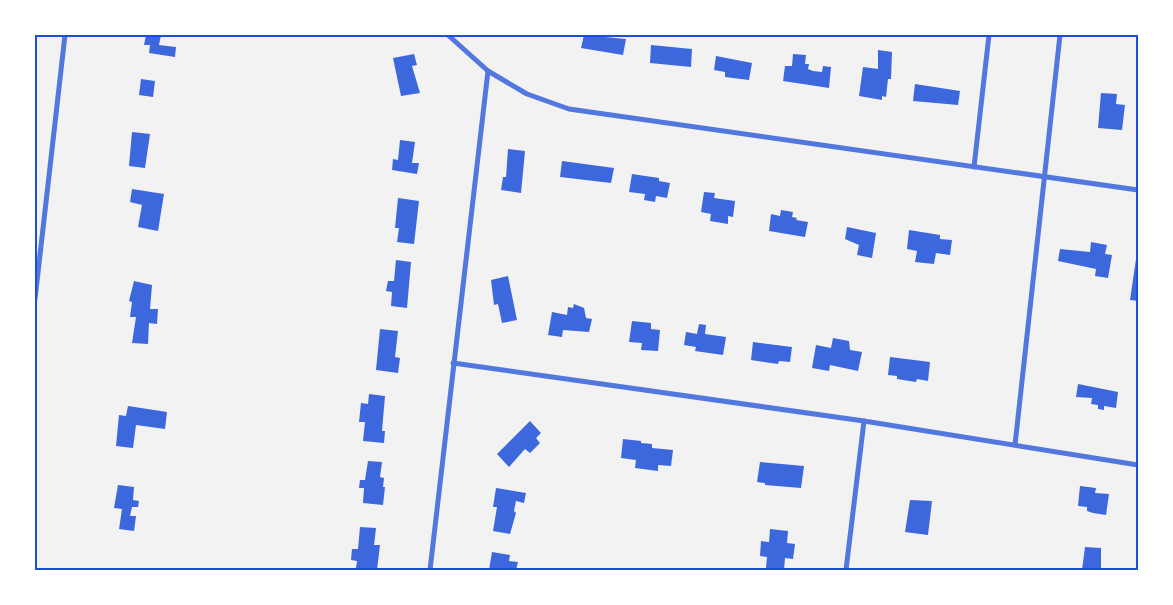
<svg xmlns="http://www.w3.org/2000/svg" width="1173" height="605" viewBox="0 0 1173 605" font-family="Signika,sans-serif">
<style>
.building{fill:#3d67dc}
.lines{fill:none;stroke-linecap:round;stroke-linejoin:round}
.minor{stroke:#5277de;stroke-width:5}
.neatline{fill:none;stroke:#1d4ed8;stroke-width:2}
</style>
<rect width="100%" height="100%" fill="#f2f2f2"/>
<g class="building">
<polygon points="146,35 161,35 159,45 176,47 175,57 149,53 150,45 144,45"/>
<polygon points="584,35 626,39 623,55 581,48"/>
<polygon points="651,45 692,49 691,67 650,63"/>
<polygon points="878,50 892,52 891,79 888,79 886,97 882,96 882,100 859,96 863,67 878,69"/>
<polygon points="414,54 417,65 412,66 420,93 401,96 393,58"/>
<polygon points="793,54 806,55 805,64 809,64 808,69 813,71 822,72 823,66 831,67 829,88 783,81 785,66 792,66"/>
<polygon points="716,56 752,63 749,80 725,77 725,72 714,70"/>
<polygon points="141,79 155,81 153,97 139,95"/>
<polygon points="915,84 960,91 958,105 913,101"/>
<polygon points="1101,93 1117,94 1116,104 1125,105 1122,130 1098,128"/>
<polygon points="132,132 150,134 145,168 129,166"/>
<polygon points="400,140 415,142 412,163 419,163 417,174 392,170 393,159 398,160"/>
<polygon points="508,149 525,151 521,193 501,190 503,177 506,177"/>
<polygon points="562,161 614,168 611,183 560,177"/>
<polygon points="632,174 659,178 659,181 670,183 667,198 656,196 655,202 644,200 645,194 629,192"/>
<polygon points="132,189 164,194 158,231 138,227 142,205 130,202"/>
<polygon points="704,192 715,193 714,198 735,201 733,217 728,216 728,224 710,221 711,214 701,212"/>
<polygon points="398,198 419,201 414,244 397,242 399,228 395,228"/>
<polygon points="781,210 793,212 792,217 797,218 796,220 808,222 805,237 769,231 771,214 780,216"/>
<polygon points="847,227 876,233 872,258 857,255 859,245 845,239"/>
<polygon points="909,230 940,235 940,239 952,240 950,255 936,253 934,264 915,262 917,251 907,249"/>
<polygon points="1091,242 1107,245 1105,254 1112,255 1108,278 1095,276 1096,269 1058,261 1060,249 1090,252"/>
<polygon points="1136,259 1138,259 1138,301 1130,300"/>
<polygon points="396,260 411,262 407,308 391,306 392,292 386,291 388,281 394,281"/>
<polygon points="508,276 517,320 502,323 498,304 494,305 491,280"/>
<polygon points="134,281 152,285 150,309 158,309 157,324 149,323 148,344 132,343 136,317 130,317 132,302 129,301"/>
<polygon points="574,304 584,308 586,318 592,319 589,332 563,330 562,337 548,335 552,312 567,315 568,307 573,308"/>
<polygon points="632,321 651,323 651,329 660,330 658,351 641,350 642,343 629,342"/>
<polygon points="699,324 706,325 705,334 726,337 723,355 695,351 696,347 684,345 686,332 697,334"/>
<polygon points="380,329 398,331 395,357 400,358 398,373 376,370"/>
<polygon points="833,338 849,341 850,350 862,352 858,371 830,365 829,371 812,368 816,345 831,348"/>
<polygon points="753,342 792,347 790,362 779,361 778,364 751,360"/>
<polygon points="890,357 930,362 928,381 917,379 916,382 897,379 897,376 888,375"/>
<polygon points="1078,384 1118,392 1116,408 1104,406 1104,410 1098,409 1098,405 1091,404 1092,398 1076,397"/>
<polygon points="369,394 385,396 382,431 385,431 384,443 363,441 365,422 359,422 361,403 368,404"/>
<polygon points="128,406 167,412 165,429 136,425 133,448 116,446 119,415 126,416"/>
<polygon points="530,421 541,433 536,438 540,443 530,453 525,449 509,467 497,454"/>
<polygon points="623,439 641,441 641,443 652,444 652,448 673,450 671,466 658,465 658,471 635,468 636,460 621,458"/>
<polygon points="368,461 382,462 380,477 384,478 383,487 385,487 383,505 363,503 364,488 359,488 360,480 365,480"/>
<polygon points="760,462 804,466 801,488 765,485 765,483 757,482"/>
<polygon points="118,485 134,487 133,500 139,501 138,507 132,507 130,516 136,516 134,531 119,529 122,509 114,508"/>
<polygon points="1080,486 1096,488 1095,493 1109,494 1106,515 1093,513 1087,511 1087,507 1078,506"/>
<polygon points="496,488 526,493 524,503 516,501 514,511 516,513 510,534 493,531 497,507 493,507"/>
<polygon points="910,500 932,501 928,535 905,532"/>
<polygon points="360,527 376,528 374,545 380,545 377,570 356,568 357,561 351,560 352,549 358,549"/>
<polygon points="770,529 788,531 787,543 795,544 793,559 785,558 784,570 766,568 767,557 760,556 761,541 769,542"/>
<polygon points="1085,547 1101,548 1101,570 1082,570"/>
<polygon points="492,552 510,555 509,561 518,562 516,570 489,570"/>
</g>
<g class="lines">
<g class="minor">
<polyline points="488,71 527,94 569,109 1138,190"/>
<polyline points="974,167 989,35"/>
<polyline points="35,299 65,35"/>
<polyline points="453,363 864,421 1138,465"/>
<polyline points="1015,445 1060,35"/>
<polyline points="430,570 488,71 448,35"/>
<polyline points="846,570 864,421"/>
</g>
</g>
<rect width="1173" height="605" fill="none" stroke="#ffffff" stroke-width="72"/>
<rect x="36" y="36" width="1101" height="533" class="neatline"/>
</svg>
